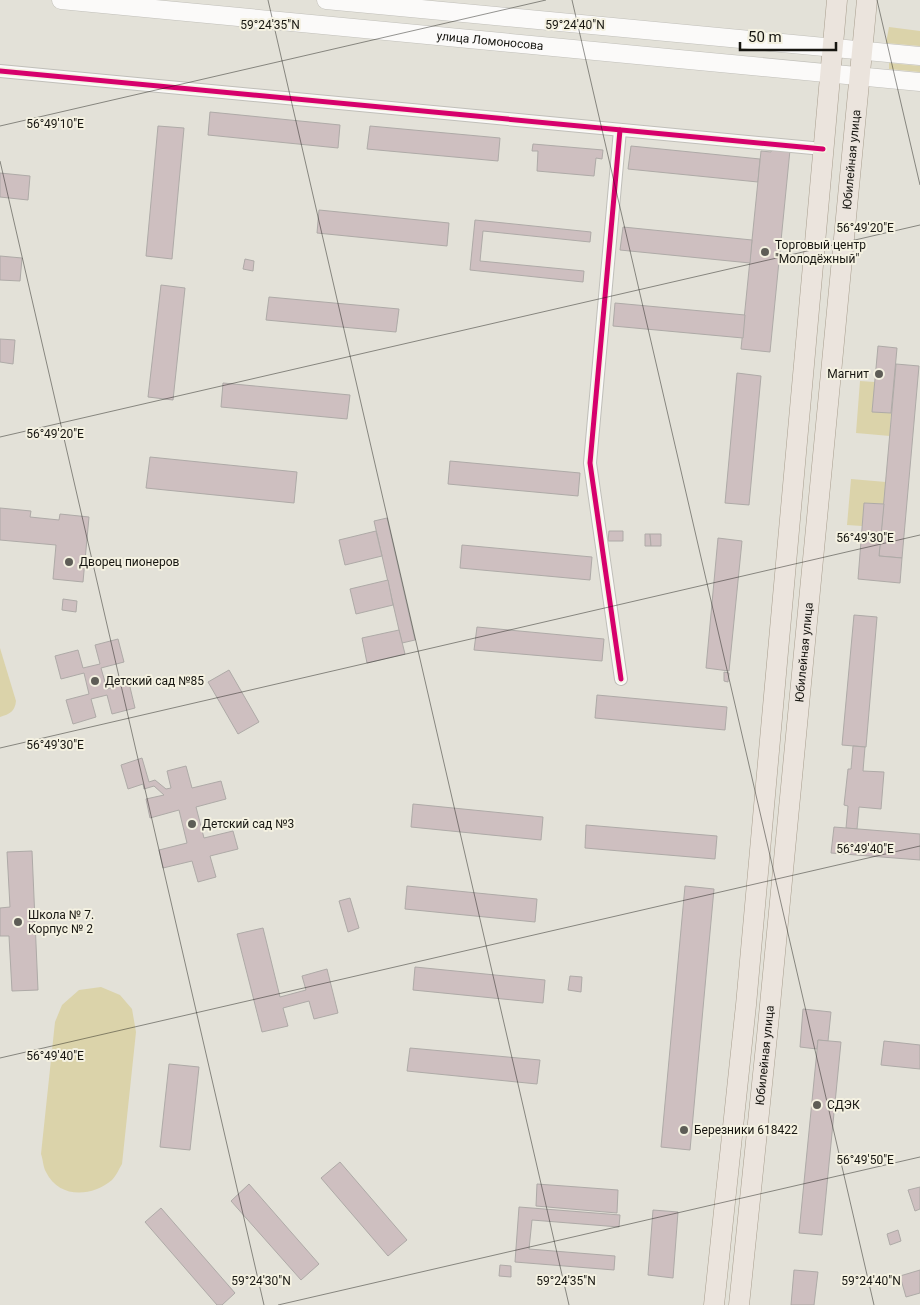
<svg xmlns="http://www.w3.org/2000/svg" width="920" height="1305" viewBox="0 0 920 1305" font-family="Roboto,sans-serif">
<style>
.green{fill:#dbd3aa}
.building{fill:#cebfc0;stroke:#aeaaa7}
.lines{fill:none;stroke-linecap:round;stroke-linejoin:round}
.street-casing{stroke:#c0bfb9;stroke-width:14}
.secondary-casing{stroke:#c0bfb9;stroke-width:19}
.primary-casing{stroke:#a89e8e;stroke-width:21}
.street{stroke:#fbfaf9;stroke-width:12}
.secondary{stroke:#fbfaf9;stroke-width:18}
.primary{stroke:#ebe4dd;stroke-width:20}
.cycleway-casing{stroke:#f4f1e1;stroke-width:8}
.cycleway{stroke:#d6006c;stroke-width:5}
.ticks{fill:none;stroke:#171611;stroke-width:1;stroke-opacity:0.45}
.poi-dot{fill:#5e5d57;stroke:#f4f1e1;stroke-width:2}
.labels{text-anchor:middle;dominant-baseline:central;stroke-width:4;stroke-linejoin:round;paint-order:stroke}
.street-label{font-size:12px;fill:#171611;stroke:#f4f1e1}
.poi-label{font-size:12px;fill:#171611;stroke:#f4f1e1;text-anchor:start}
.ticks-label{font-size:12px;text-anchor:middle;fill:#171611;stroke:#f4f1e1;stroke-width:4;stroke-linejoin:round;paint-order:stroke}
</style>
<rect width="100%" height="100%" fill="#e3e1d8"/>
<g class="green">
<polygon points="889,27 920,31 920,46 886,43"/>
<polygon points="889,63 920,66 920,72 889,69"/>
<polygon points="860,381 875,382 872,411 891,413 890,436 856,433"/>
<polygon points="851,479 886,482 884,504 865,503 862,526 847,525"/>
<path d="M0 648 16 701C15 711 10 714 0 717Z"/>
<path d="M101 987 120 995 132 1009 136 1032 122 1164C119 1169 116 1176 112 1180 92 1197 59 1199 46 1172 43 1167 43 1159 41 1154L55 1022 62 1005 79 990Z"/>
</g>
<g class="building">
<polygon points="210,112 340,125 338,148 208,135"/>
<polygon points="158,126 184,128 172,259 146,256"/>
<polygon points="370,126 500,138 498,161 367,149"/>
<polygon points="533,144 603,150 602,159 596,158 594,176 537,171 538,151 532,151"/>
<polygon points="631,146 760,159 758,182 628,169"/>
<polygon points="772,148 790,150 770,352 741,349 761,151 771,152"/>
<polygon points="0,173 30,176 28,200 0,197"/>
<polygon points="319,210 449,223 447,246 317,233"/>
<polygon points="475,220 591,232 590,242 483,231 480,261 584,271 583,282 470,270"/>
<polygon points="623,227 752,240 750,263 620,250"/>
<polygon points="0,256 22,258 20,281 0,280"/>
<polygon points="245,259 254,261 253,271 243,269"/>
<polygon points="161,285 185,288 173,400 148,397"/>
<polygon points="269,297 399,309 396,332 266,320"/>
<polygon points="615,303 745,315 743,338 613,326"/>
<polygon points="0,339 15,340 13,364 0,362"/>
<polygon points="878,346 897,348 891,413 872,412"/>
<polygon points="896,364 919,366 902,558 879,556"/>
<polygon points="737,373 761,376 749,505 725,503"/>
<polygon points="223,383 350,395 347,419 221,407"/>
<polygon points="150,457 297,472 294,503 146,488"/>
<polygon points="450,461 580,473 578,496 448,484"/>
<polygon points="864,503 884,504 879,556 902,558 900,583 858,579"/>
<polygon points="0,508 31,511 30,517 59,520 60,514 89,517 83,582 53,579 56,545 0,540"/>
<polygon points="387,518 415,640 402,643 374,521"/>
<polygon points="376,531 382,556 345,565 339,540"/>
<polygon points="609,531 623,531 623,541 608,541"/>
<polygon points="645,534 650,534 651,546 645,546"/>
<polygon points="650,534 661,534 661,546 651,546"/>
<polygon points="718,538 742,541 729,671 706,668"/>
<polygon points="462,545 592,557 590,580 460,568"/>
<polygon points="388,580 393,605 356,614 350,589"/>
<polygon points="63,599 77,601 76,612 62,610"/>
<polygon points="854,615 877,617 866,747 842,745"/>
<polygon points="477,627 604,639 602,661 474,650"/>
<polygon points="399,630 405,654 367,663 362,638"/>
<polygon points="118,639 124,662 101,668 107,689 129,683 135,708 112,714 107,695 91,699 96,717 73,724 66,700 89,694 84,673 61,679 55,656 78,650 83,668 100,664 95,645"/>
<polygon points="229,670 259,722 238,734 208,682"/>
<polygon points="724,672 729,673 728,682 724,681"/>
<polygon points="597,695 727,707 725,730 595,718"/>
<polygon points="853,746 865,747 863,771 884,772 881,809 859,807 857,829 846,828 848,806 844,805 848,769 851,769"/>
<polygon points="142,758 149,782 155,780 166,789 171,788 167,771 186,766 192,788 221,781 226,799 196,807 204,838 233,831 238,849 210,856 216,877 198,882 192,861 163,868 159,850 187,843 179,810 150,818 146,799 164,795 154,786 144,789 143,784 128,789 121,765"/>
<polygon points="413,804 543,817 541,840 411,827"/>
<polygon points="586,825 717,836 715,859 585,848"/>
<polygon points="834,827 920,834 920,860 831,853"/>
<polygon points="32,851 38,990 12,991 9,936 0,936 0,908 10,907 7,852"/>
<polygon points="407,886 537,899 535,922 405,909"/>
<polygon points="685,886 714,889 690,1150 661,1147"/>
<polygon points="350,898 359,928 348,932 339,901"/>
<polygon points="263,928 280,997 306,990 302,976 327,969 338,1013 314,1019 309,1001 283,1008 288,1026 262,1032 237,934"/>
<polygon points="415,967 545,980 543,1003 413,990"/>
<polygon points="570,976 582,977 581,992 568,990"/>
<polygon points="803,1009 831,1012 828,1041 818,1040 817,1049 800,1047"/>
<polygon points="818,1040 841,1042 822,1235 799,1233"/>
<polygon points="884,1041 920,1045 920,1069 881,1065"/>
<polygon points="410,1048 540,1060 537,1084 407,1071"/>
<polygon points="169,1064 199,1067 190,1150 160,1147"/>
<polygon points="340,1162 407,1240 388,1256 321,1178"/>
<polygon points="249,1184 319,1264 301,1280 231,1201"/>
<polygon points="537,1184 618,1190 617,1213 536,1206"/>
<polygon points="920,1187 920,1209 915,1211 908,1190"/>
<polygon points="519,1207 620,1215 619,1227 532,1220 529,1249 615,1256 614,1270 515,1262"/>
<polygon points="161,1208 235,1293 222,1305 217,1305 145,1222"/>
<polygon points="653,1210 678,1212 673,1278 648,1275"/>
<polygon points="898,1230 901,1241 890,1245 887,1234"/>
<polygon points="500,1265 511,1266 511,1277 499,1276"/>
<polygon points="794,1270 818,1272 814,1305 791,1305"/>
<polygon points="920,1270 920,1293 906,1297 900,1276"/>
</g>
<g class="lines">
<defs>
<g id="street">
<polyline points="0,71 823,149"/>
<polyline points="620,130 590,463 621,679"/>
</g>
<g id="secondary">
<path id="s1" d="M61 0 920 82"/>
<polyline points="326,0 920,56"/>
</g>
<g id="primary">
<polyline points="714,1305 746,1005 837,0"/>
<path id="s2" d="M739 1305 767 1036 867 0"/>
</g>
</defs>
<use href="#street" class="street-casing"/>
<use href="#secondary" class="secondary-casing"/>
<use href="#primary" class="primary-casing"/>
<use href="#street" class="street"/>
<use href="#secondary" class="secondary"/>
<use href="#primary" class="primary"/>
<defs>
<g id="cycleway">
<polyline points="0,71 823,149"/>
<polyline points="620,130 590,463 621,679"/>
</g>
</defs>
<use href="#cycleway" class="cycleway-casing"/>
<use href="#cycleway" class="cycleway"/>
</g>
<path class="ticks" d="M268 0 569 1305M572 0 874 1305M877 0 920 185M0 126 546 0M0 161 264 1305M0 437 920 225M0 748 920 535M0 1058 920 846M278 1305 920 1157"/>
<g class="poi-dot">
<circle cx="765" cy="252" r="5"/>
<circle cx="879" cy="374" r="5"/>
<circle cx="69" cy="562" r="5"/>
<circle cx="95" cy="681" r="5"/>
<circle cx="192" cy="824" r="5"/>
<circle cx="18" cy="922" r="5"/>
<circle cx="817" cy="1105" r="5"/>
<circle cx="684" cy="1130" r="5"/>
</g>
<g class="labels">
<g class="street-label">
<text stroke="none"><textPath href="#s1" startOffset="431">улица Ломоносова</textPath></text>
<text stroke="none"><textPath href="#s2" startOffset="1151">Юбилейная улица</textPath></text>
<text stroke="none"><textPath href="#s2" startOffset="656">Юбилейная улица</textPath></text>
<text stroke="none"><textPath href="#s2" startOffset="251">Юбилейная улица</textPath></text>
</g>
<g class="poi-label">
<text x="775" y="245">Торговый центр<tspan x="775" dy="14">"Молодёжный"</tspan></text>
<text x="869" y="374" text-anchor="end">Магнит</text>
<text x="79" y="562">Дворец пионеров</text>
<text x="105" y="681">Детский сад №85</text>
<text x="202" y="824">Детский сад №3</text>
<text x="28" y="915">Школа № 7.<tspan x="28" dy="14">Корпус № 2</tspan></text>
<text x="827" y="1105">СДЭК</text>
<text x="694" y="1130">Березники 618422</text>
</g>
</g>
<g class="ticks-label">
<text x="270" y="29">59°24'35"N</text>
<text x="575" y="29">59°24'40"N</text>
<text x="55" y="128">56°49'10"E</text>
<text x="865" y="232">56°49'20"E</text>
<text x="55" y="438">56°49'20"E</text>
<text x="865" y="542">56°49'30"E</text>
<text x="55" y="749">56°49'30"E</text>
<text x="865" y="853">56°49'40"E</text>
<text x="55" y="1060">56°49'40"E</text>
<text x="865" y="1164">56°49'50"E</text>
<text x="261" y="1285">59°24'30"N</text>
<text x="566" y="1285">59°24'35"N</text>
<text x="871" y="1285">59°24'40"N</text>
</g>
<path d="M740 42v8h96v-8" fill="none" stroke="#171611" stroke-width="2.5"/>
<text x="748" y="42" font-size="15" fill="#171611" stroke="#f4f1e1" stroke-width="4" paint-order="stroke">50 m</text>
</svg>
